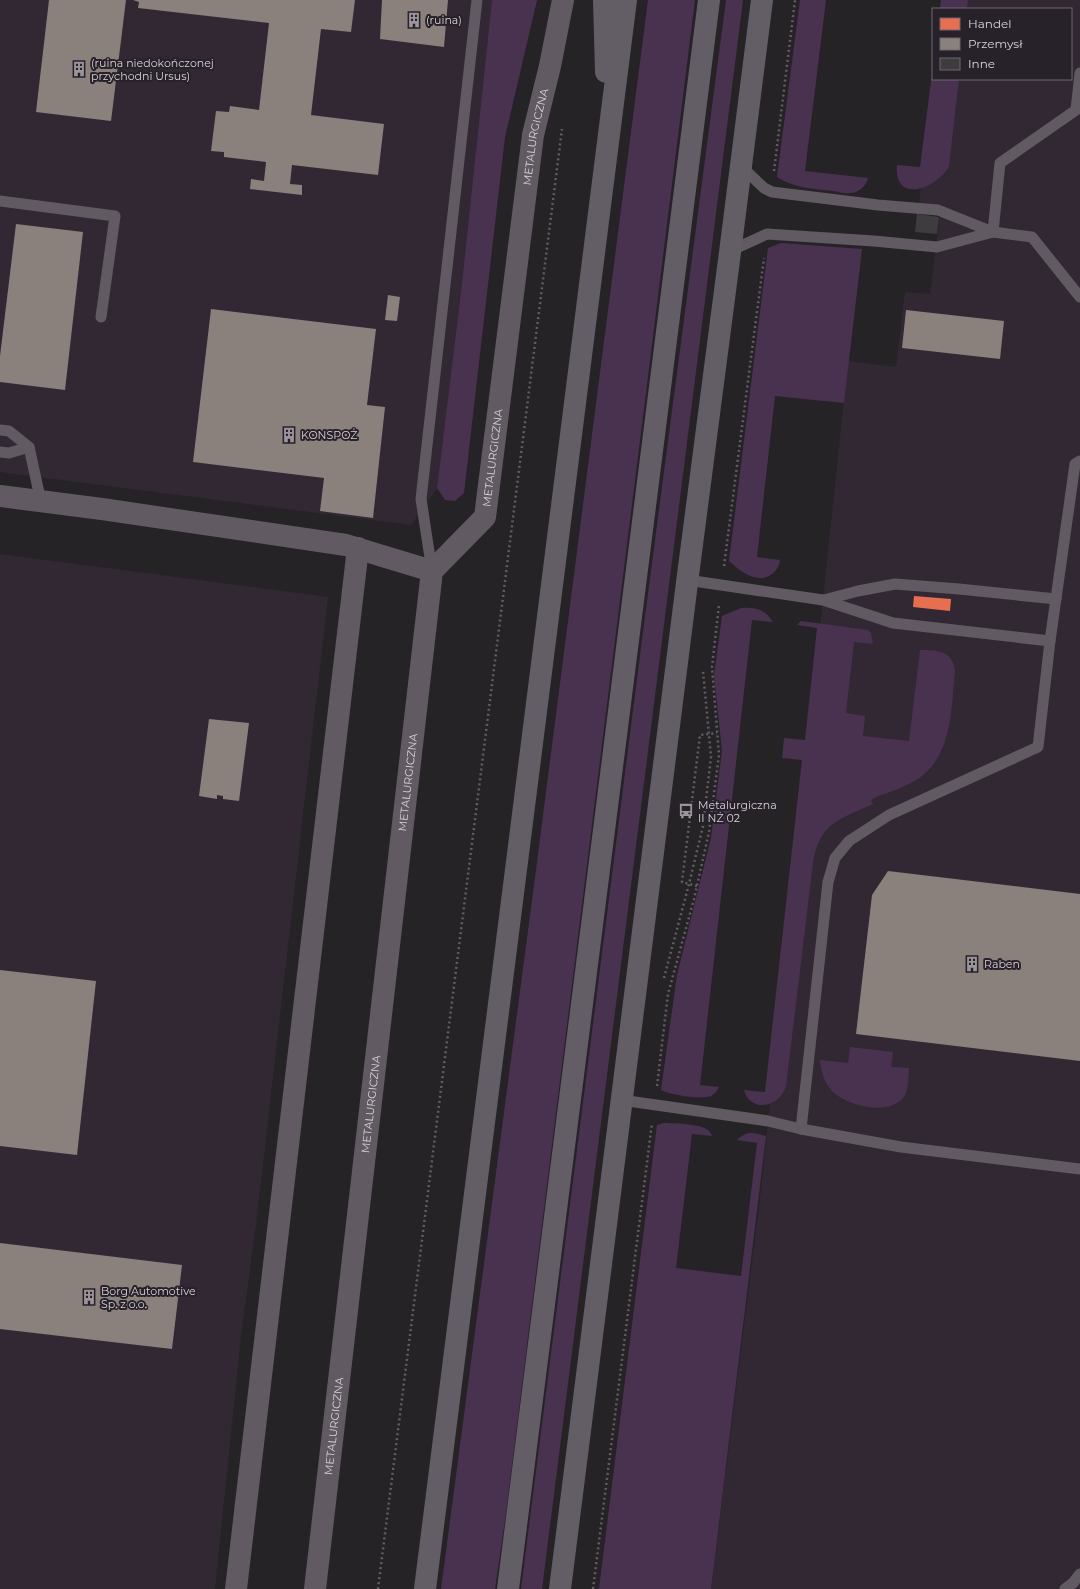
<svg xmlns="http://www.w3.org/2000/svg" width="1080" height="1589" viewBox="0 0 1080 1589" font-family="Montserrat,sans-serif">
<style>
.built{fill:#312834}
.green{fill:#493250}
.shops{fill:#e76f51}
.industry{fill:#8a817c}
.building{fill:#3e3c3f}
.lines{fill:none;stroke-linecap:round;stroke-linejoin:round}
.path{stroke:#615d62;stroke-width:2.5;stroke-dasharray:2 3;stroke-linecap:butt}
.service{stroke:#615a62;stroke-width:11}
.minor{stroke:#615a62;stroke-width:22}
.secondary{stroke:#635e65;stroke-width:22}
.labels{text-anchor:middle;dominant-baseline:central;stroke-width:4;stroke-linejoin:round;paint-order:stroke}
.poi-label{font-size:11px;fill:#d7d3d8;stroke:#272129;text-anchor:start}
.street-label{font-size:11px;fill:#d7d3d8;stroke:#272129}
</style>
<rect width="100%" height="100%" fill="#262327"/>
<g class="built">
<polygon points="0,0 492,0 461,292 437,488 411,525 0,472"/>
<polygon points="943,0 1080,0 1080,1589 711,1589 761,1190 848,361 896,367 905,292 930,294 940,215 918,212 933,79 1071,79 1071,9 942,9"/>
<polygon points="0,554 328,597 256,1225 241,1335 215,1589 0,1589"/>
</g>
<g class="green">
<polygon points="492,0 537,0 505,137 464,493 455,501 445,500 437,488 461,292"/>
<polygon points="648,0 695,0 506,1513 495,1589 441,1589 533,893"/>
<polygon points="726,0 743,0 542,1589 521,1589 644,624"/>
<path d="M800 0H826L805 171 868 178C866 186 859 193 850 193 845 194 839 192 834 191 814 189 794 188 777 177Z"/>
<polygon points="941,0 968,0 967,9 940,9"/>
<path d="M933 66V79H959L949 166C947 171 943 174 939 178 921 194 894 196 897 165L920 167Z"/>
<path d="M781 243 862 249 844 403 775 396 757 557 780 560C779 566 777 570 772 574 757 585 740 571 729 561L768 248Z"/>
<path d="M741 608C755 607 765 609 773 622L752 620 700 1085 719 1087C717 1091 715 1094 711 1096 700 1100 671 1095 661 1090L677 975 711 838 722 751 714 675 722 616Z"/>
<path d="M801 621 868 630 871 633 873 644 854 642 846 713 865 716 863 736 909 741 920 650C936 650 952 650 955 670 951 708 953 755 918 779 905 787 890 792 876 797L871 800 873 804C840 819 819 823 813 863L786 1086C780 1107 751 1114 744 1090L765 1092 802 760 782 758 784 738 805 740 817 628 797 625Z"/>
<path d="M850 1047 893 1052 891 1067 909 1068C908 1077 909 1091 903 1098 887 1116 847 1106 832 1091 824 1082 821 1071 820 1060L848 1063Z"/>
<path d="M664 1123C673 1123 699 1124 706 1129 709 1130 711 1133 712 1136L692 1134 676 1268 741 1276 757 1143 737 1140C748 1130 753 1133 766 1136L711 1589H599L657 1125Z"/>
</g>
<polygon class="shops" points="914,596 951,599 950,611 913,607"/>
<g class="industry">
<polygon points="49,0 126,0 111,121 36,112"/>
<polygon points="133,0 355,0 351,32 321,29 311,115 384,124 378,175 292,165 290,184 302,185 302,195 250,189 251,179 264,181 266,162 224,157 224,152 211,151 216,111 229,112 230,106 259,110 269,23 138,8 139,2"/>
<polygon points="382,0 448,0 444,47 380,39"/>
<polygon points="16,224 83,232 65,390 0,382 0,356"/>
<polygon points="388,295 400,297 397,321 385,320"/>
<polygon points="211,309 376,329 367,405 385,407 373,518 320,511 324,478 193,462"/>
<polygon points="906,310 1004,321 1000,359 902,348"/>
<polygon points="209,719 249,723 239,801 223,799 223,796 217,795 217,799 199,796"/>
<polygon points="888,871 1080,894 1080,1061 856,1034 872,895"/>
<polygon points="0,970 96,981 77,1155 0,1146"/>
<polygon points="0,1243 182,1265 172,1349 0,1329"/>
</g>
<polygon class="building" points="917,214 939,217 937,234 915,232"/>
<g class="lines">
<g class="path">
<polyline points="774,171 795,0"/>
<polyline points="724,566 764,258"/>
<polyline points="697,886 682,882 700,735 717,733"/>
<polyline points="664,978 689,884 703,826 711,757 703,671"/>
<polyline points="657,1086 668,994 694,899 709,832 719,755 712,667 719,605"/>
<polyline points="378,1589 562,129"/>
<polyline points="593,1589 652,1123"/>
</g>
<g class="service">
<polyline points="742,167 764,188 772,192 878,205 938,210 993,232 1032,237 1080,297"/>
<polyline points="0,201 115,216 101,317"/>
<polyline points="993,232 1000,163 1076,110 1080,73"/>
<polyline points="730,251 767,234 874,241 937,247 993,232"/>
<polyline points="0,430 9,431 29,447 41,502"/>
<polyline points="0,452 9,453 29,447"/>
<polyline points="1080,461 1075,464 1050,641 1038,747 889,815 849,841 835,858 828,882 801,1129 901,1147 1080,1169"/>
<polyline points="432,571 421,499 477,0"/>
<polyline points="687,580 823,600 893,623 1050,641"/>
<polyline points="824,600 858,591 895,584 959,589 1056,599"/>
<polyline points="621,1100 768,1121 801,1129"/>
<polyline points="1065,1589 1073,1583 1080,1574"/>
</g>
<g class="minor">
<polyline points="0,496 102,509 346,545 432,571"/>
<polyline points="236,1589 358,548"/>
<path id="s1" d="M315 1589 432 571 485 517 533 135 550 66 563 0"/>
</g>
<g class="secondary">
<polyline points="604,0 606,72"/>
<polyline points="425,1589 626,0"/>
<polyline points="508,1589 709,0"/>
<path d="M560 1589C602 1251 645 913 688 575 712 383 739 192 762 0"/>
</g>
</g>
<defs>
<symbol id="building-bare" viewBox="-9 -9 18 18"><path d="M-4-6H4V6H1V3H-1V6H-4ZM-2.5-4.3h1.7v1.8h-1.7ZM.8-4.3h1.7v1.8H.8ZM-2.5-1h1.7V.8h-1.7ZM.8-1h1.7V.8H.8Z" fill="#99959a" stroke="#272129" stroke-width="2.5" paint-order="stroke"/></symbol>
<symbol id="bus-bare" viewBox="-9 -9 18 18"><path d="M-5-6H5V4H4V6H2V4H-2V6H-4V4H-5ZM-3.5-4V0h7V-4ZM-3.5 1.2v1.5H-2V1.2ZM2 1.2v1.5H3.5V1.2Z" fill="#99959a" stroke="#272129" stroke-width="2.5" paint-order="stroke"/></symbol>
</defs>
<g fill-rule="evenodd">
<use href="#building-bare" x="403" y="9" width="22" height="22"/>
<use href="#building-bare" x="68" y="58" width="22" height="22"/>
<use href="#building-bare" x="278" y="424" width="22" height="22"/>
<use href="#bus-bare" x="675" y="800" width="22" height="22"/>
<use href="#building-bare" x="961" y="953" width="22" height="22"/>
<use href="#building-bare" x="78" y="1286" width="22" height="22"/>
</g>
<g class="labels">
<g class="poi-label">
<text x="426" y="20">(ruina)</text>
<text x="91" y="63">(ruina niedokończonej<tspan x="91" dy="13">przychodni Ursus)</tspan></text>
<text x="301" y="435">KONSPOŻ</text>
<text x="698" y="805">Metalurgiczna<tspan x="698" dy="13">II NŻ 02</tspan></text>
<text x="984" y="964">Raben</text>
<text x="101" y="1291">Borg Automotive<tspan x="101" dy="13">Sp. z o.o.</tspan></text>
</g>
<g class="street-label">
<text stroke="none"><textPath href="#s1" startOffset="1484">METALURGICZNA</textPath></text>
<text stroke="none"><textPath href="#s1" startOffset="1160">METALURGICZNA</textPath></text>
<text stroke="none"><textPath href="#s1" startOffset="812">METALURGICZNA</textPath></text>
<text stroke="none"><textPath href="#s1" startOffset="488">METALURGICZNA</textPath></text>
<text stroke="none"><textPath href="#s1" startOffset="164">METALURGICZNA</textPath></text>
</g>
</g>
<rect x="932" y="8" width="140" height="72" fill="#272129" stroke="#6d686f"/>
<rect x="940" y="18" width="20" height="12" fill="#e76f51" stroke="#6d686f"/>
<text x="968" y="28" font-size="12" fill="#d7d3d8">Handel</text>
<rect x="940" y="38" width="20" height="12" fill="#8a817c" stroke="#6d686f"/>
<text x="968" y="48" font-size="12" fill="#d7d3d8">Przemysł</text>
<rect x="940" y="58" width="20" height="12" fill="#3e3c3f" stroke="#6d686f"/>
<text x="968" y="68" font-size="12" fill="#d7d3d8">Inne</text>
</svg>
